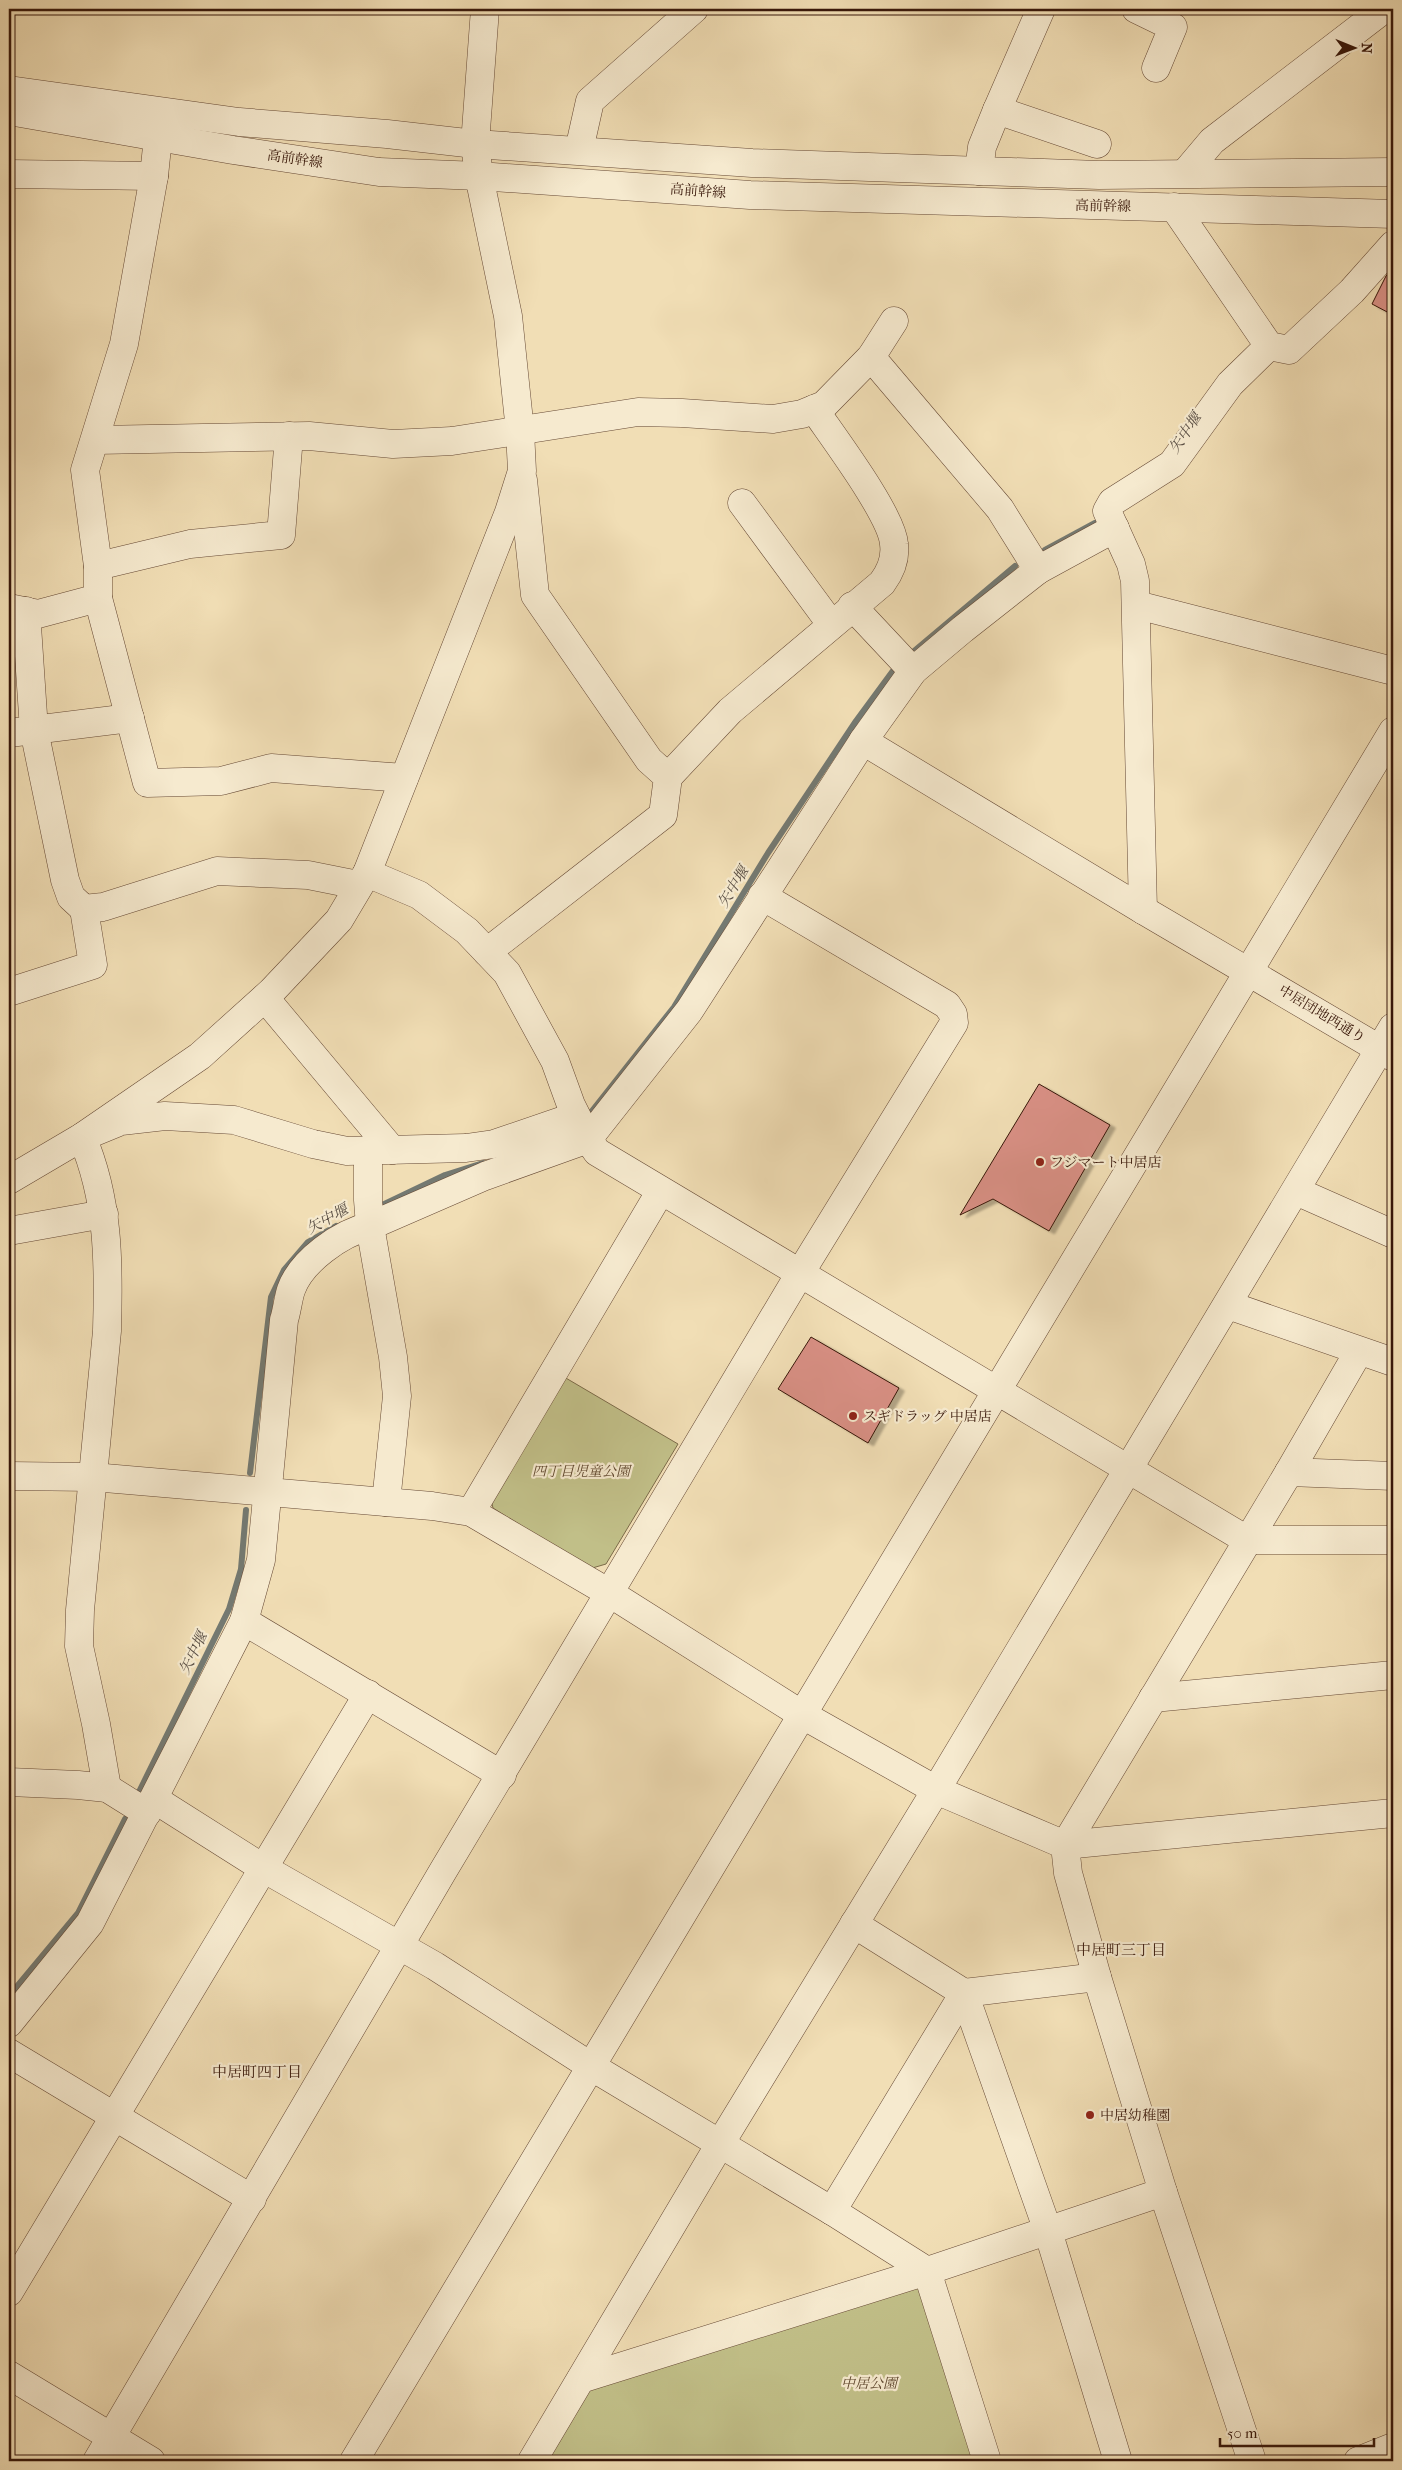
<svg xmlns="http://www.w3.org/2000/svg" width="1402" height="2470" viewBox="0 0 1402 2470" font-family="'IM FELL French Canon','Noto Serif JP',serif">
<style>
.green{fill:#c1bf88;stroke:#7c6b49}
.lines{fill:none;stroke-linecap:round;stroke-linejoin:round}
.stream{stroke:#747971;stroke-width:6}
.building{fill:#d99085;stroke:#38170a;filter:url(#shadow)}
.minor-casing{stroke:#664935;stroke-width:29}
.minor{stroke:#f6eacf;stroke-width:28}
.poi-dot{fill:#8f2418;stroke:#f6eacf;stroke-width:2}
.labels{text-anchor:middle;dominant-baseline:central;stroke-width:4.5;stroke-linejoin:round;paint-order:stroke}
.street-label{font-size:14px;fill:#38170a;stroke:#f6eacf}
.poi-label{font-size:14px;fill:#38170a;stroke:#f6eacf;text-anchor:start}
.park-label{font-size:14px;font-style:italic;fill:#614930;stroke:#f6eacf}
.water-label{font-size:15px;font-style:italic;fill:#5b5046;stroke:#f6eacf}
.neighbourhood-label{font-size:15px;fill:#38170a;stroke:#f6eacf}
</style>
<defs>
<filter id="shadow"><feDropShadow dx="5.5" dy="3" stdDeviation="1" flood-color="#0004"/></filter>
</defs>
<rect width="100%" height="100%" fill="#f1deb5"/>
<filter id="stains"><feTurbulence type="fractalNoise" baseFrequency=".004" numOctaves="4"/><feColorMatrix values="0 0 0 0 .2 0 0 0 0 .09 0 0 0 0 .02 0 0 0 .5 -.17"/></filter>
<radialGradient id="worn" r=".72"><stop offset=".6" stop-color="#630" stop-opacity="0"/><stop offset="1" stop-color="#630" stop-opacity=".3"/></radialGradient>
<g class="green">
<polygon points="559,1374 678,1444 606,1564 589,1569 493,1508 489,1492"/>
<polygon points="922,2284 973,2461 542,2461 585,2389"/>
</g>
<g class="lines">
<g class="stream">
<polyline points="1045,550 1095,523"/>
<polyline points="907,657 1015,566"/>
<polyline points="588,1116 674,1007 768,853 856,721 895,668"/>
<polyline points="376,1208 445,1175 483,1163"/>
<polyline points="250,1473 271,1297 284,1270 308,1242 336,1226"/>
<polyline points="136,1798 229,1609 241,1569 246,1510"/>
<polyline points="9,1996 78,1913 125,1819"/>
</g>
</g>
<g class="building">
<polygon points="1393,268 1393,315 1372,304 1386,276"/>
<polygon points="1039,1084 1110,1125 1049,1231 993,1199 960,1215"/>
<polygon points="811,1337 899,1388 868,1443 778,1389"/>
</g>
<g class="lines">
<defs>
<g id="minor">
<polyline points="1041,9 997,110 1097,144"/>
<polyline points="1136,9 1173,27 1156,68"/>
<polyline points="9,90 239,122 387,134 475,144 752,163 1099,175 1393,172"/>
<polyline points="9,111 233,150 379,172 479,176 750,195 1393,214"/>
<polyline points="158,137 154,176 124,344 85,470 98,566 98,598 147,783 221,781 271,768 404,778"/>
<polyline points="579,150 590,101 694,9"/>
<polyline points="979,171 982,147 997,110"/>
<polyline points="1185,173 1212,141 1384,9"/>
<polyline points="9,174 154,176"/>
<polyline points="1174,207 1269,346 1289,350 1352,291 1393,245"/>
<polyline points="871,357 1000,509 1038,570"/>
<polyline points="96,440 309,436 393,444 452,441 638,412 682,413 773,419 802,414 824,405 871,357 894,321"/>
<polyline points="742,503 831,624"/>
<polyline points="98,566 190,544 281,535 289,436"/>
<polyline points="1137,605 1393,671"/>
<polyline points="852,606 913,671"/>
<polyline points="9,608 38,614 98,598"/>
<polyline points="26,611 34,730 65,880 71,897 84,909 103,907 217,871 308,875 358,885"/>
<polyline points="9,733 130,718"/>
<polyline points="863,741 1143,910 1393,1057"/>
<path d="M668 777 730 711 882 583C891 571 896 559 894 544 892 515 833 437 814 409"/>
<polyline points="367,873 419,895 467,931 507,973 555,1061 571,1105 588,1139 597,1152 1247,1540 1393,1540"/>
<polyline points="1143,910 1135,581 1131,564 1107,511 1112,502 1172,464 1230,384 1269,346"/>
<polyline points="487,952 663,815 668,777 649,760 535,595 523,480"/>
<polyline points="9,992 93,965 84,909"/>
<polyline points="265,998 392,1150"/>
<polyline points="368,1150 368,1200 370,1226 393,1357 397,1396 386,1502"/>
<polyline points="9,1180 82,1137 200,1056 271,992 339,920 367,873 509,512 522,471 520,431 508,316 479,176 475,144 485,9"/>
<polyline points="1296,1191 1393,1234"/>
<polyline points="9,1231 104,1214"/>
<polyline points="1228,1305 1393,1362"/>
<polyline points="1289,1472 1393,1476"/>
<polyline points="9,1476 93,1477 432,1506 471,1512 611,1594 801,1714 936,1790 1065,1845 1393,1813"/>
<polyline points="471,1512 660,1192"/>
<polyline points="244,1621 502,1775"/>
<polyline points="1153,1698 1393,1675"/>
<polyline points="9,1782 78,1785 107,1788 147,1813"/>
<path d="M107 1788 96 1724 79 1646 80 1610 107 1331C109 1264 109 1200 82 1137L121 1121 165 1116 234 1120 313 1144 347 1151 466 1148 494 1144 576 1116"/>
<polyline points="154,1799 263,1868 435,1966 592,2067 832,2211 927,2271 987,2461"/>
<polyline points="854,1924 964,1993 1048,2231 1118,2461"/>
<path d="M9 2023 90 1923 244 1621 261 1560 284 1320C287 1311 288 1299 291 1290 301 1261 341 1233 370 1226L485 1176 588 1139 689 1011 863 741 913 671 963 629 1038 570 1115 528"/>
<polyline points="9,2053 252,2199"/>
<polyline points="832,2211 964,1993 1097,1977"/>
<polyline points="9,2292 368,1694"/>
<polyline points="9,2375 151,2461"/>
<polyline points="581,2379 927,2271 1163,2192"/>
<polyline points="97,2461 443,1871 799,1275 954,1023 953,1014 947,1005 762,896"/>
<polyline points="354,2461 1393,731"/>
<polyline points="532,2461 720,2144 936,1790 1393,1027"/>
<polyline points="1252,2461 1163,2192 1097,1977 1068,1873 1065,1845 1289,1472 1359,1351"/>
<polyline points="1358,2461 1393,2447"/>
</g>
</defs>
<use href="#minor" class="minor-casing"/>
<use href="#minor" class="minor"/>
</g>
<g class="poi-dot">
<circle cx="1040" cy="1162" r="5"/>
<circle cx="853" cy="1416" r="5"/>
<circle cx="1090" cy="2115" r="5"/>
</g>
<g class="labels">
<g class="street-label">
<text transform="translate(295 159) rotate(8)">高前幹線</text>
<text transform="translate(698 191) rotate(4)">高前幹線</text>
<text transform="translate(1103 206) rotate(1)">高前幹線</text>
<text transform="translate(1322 1014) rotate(31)">中居団地西通り</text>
</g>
<g class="poi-label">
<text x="1050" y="1162">フジマート中居店</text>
<text x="863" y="1416">スギドラッグ 中居店</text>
<text x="1100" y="2115">中居幼稚園</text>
</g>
<g class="park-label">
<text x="581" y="1471">四丁目児童公園</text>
<text x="869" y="2383">中居公園</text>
</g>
<g class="water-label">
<text transform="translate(1185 433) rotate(-56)">矢中堰</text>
<text transform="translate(733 887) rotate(-59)">矢中堰</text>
<text transform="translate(327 1219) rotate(-29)">矢中堰</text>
<text transform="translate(193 1653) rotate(-64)">矢中堰</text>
</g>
<g class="neighbourhood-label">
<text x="1121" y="1950">中居町三丁目</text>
<text x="257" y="2072">中居町四丁目</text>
</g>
</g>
<rect width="1402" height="2470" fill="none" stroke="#f1deb5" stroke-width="30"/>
<rect x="10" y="10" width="1382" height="2450" fill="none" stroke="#38170a" stroke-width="2.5"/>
<rect x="15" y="15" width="1372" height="2440" fill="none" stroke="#38170a"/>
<g transform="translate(1354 48) rotate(91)" stroke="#f6eacf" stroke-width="4" paint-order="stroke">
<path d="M0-4L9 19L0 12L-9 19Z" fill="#38170a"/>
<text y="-8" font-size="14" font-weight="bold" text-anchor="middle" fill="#38170a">N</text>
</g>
<path d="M1220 2438v8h154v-8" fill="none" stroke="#38170a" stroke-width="2.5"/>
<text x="1227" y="2438" font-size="15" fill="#38170a" stroke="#f6eacf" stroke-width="4" paint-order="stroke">50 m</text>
<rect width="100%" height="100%" filter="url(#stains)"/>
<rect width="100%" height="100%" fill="url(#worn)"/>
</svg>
